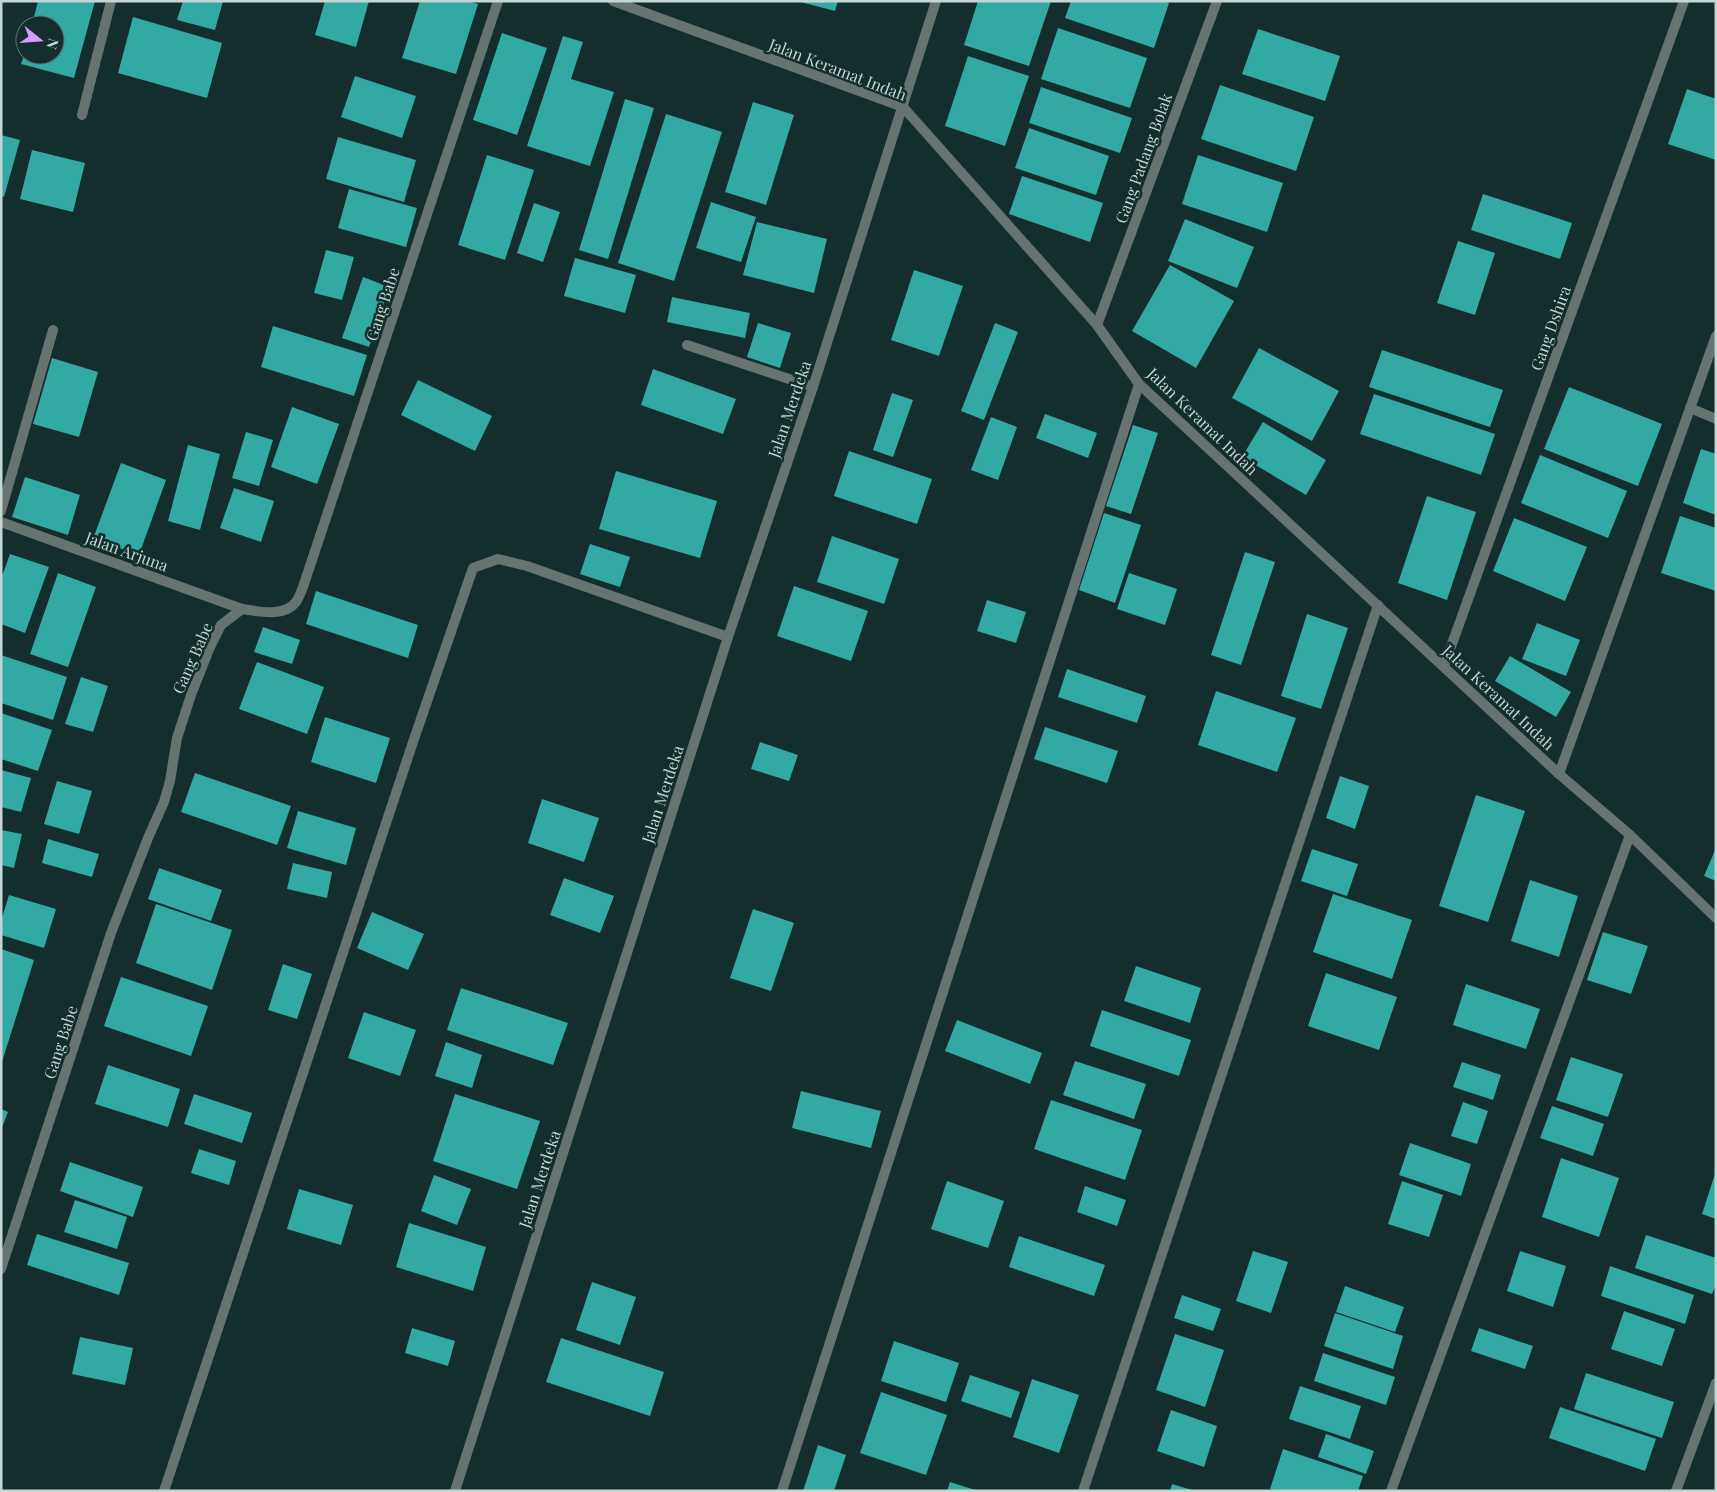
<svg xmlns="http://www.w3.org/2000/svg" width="1717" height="1492" viewBox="0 0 1717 1492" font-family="'Playfair Display',serif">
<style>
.building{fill:#32a9a3}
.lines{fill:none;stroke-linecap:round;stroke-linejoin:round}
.street{stroke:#667371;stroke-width:10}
.labels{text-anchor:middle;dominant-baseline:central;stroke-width:5;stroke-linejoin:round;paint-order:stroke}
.street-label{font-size:16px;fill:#c5d5d3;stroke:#132e2c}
</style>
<rect width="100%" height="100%" fill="#132e2c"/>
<g class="building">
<polygon points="38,1 95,1 74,78 21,64 24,55 55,55 55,25 32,25"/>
<polygon points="183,1 223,1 215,30 177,20"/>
<polygon points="325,1 369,1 356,47 315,35"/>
<polygon points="420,1 467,1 478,4 456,74 402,58"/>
<polygon points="797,1 838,1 835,11"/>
<polygon points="978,1 1051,1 1029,66 964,45"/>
<polygon points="1071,1 1165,1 1169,3 1154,48 1065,18"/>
<polygon points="133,17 222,43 207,98 118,73"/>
<polygon points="1058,28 1147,58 1130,108 1041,79"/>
<polygon points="1258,29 1340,56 1325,101 1242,74"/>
<polygon points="502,33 547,48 517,135 473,120"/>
<polygon points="563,36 583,42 571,79 614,92 590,166 527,146"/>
<polygon points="968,56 1029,76 1005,146 945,126"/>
<polygon points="355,76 416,96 402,138 341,117"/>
<polygon points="1220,85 1314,117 1296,171 1201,139"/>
<polygon points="1041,87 1132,118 1120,153 1029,123"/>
<polygon points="1687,89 1716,99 1716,160 1668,144"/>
<polygon points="625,99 654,108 608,259 579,250"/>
<polygon points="753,102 794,115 766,205 725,192"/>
<polygon points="666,114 722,132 674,281 618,263"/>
<polygon points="1029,128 1109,156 1096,195 1015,168"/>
<polygon points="1,135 20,140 4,197 1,196"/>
<polygon points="338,137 416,160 404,202 326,179"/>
<polygon points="32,150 85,163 73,212 20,199"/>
<polygon points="487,155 534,170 505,260 458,245"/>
<polygon points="1198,155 1283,183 1267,232 1182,204"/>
<polygon points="1022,176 1103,203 1090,242 1009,214"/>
<polygon points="349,189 417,208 406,247 338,228"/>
<polygon points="1483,194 1572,223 1560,259 1471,230"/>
<polygon points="711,202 756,217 741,262 696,248"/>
<polygon points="534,203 560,212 543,262 517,253"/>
<polygon points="1185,219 1254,247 1237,288 1168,261"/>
<polygon points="757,222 827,239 814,293 743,275"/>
<polygon points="1458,241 1495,253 1475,315 1437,303"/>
<polygon points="326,250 354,257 342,300 314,293"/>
<polygon points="575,258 636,275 625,313 564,296"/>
<polygon points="1170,265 1234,301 1196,368 1132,331"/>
<polygon points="914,270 963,286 939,356 891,340"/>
<polygon points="363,277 389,287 369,347 342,338"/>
<polygon points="672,297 750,313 745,338 667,322"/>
<polygon points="758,323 791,333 780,368 747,357"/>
<polygon points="995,323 1018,332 984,420 961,411"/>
<polygon points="273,326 367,355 354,396 261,367"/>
<polygon points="1259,348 1339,391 1312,441 1232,398"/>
<polygon points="1382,350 1503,390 1490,427 1369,387"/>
<polygon points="52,358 98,372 79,437 33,424"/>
<polygon points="653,369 736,399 723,434 641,405"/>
<polygon points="418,380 492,416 475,451 401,415"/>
<polygon points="1569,387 1662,424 1638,486 1544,449"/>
<polygon points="892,393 913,400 893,457 873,450"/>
<polygon points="1374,394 1495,434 1481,475 1360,434"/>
<polygon points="292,407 339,424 317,484 271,467"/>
<polygon points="1045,414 1097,433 1088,458 1036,438"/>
<polygon points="991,417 1017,427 998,480 971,470"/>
<polygon points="1263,422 1326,460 1306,495 1242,457"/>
<polygon points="1133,425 1158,433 1131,514 1106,506"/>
<polygon points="246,432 273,440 259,486 232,478"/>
<polygon points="188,445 220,454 200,530 168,521"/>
<polygon points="1701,449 1716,454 1716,515 1683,503"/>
<polygon points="849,451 932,479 917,524 834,496"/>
<polygon points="1540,455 1627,491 1608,538 1521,503"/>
<polygon points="121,463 166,480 139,555 93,539"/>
<polygon points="616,471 717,501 700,558 599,529"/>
<polygon points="25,477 80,495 68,535 12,517"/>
<polygon points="234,488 274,501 261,542 220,528"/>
<polygon points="1427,496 1476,512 1447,600 1398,583"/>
<polygon points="1104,513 1141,525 1115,603 1079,590"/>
<polygon points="1680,516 1716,528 1716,591 1661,573"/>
<polygon points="1514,518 1587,547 1565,601 1493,571"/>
<polygon points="832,536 899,559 884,604 817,582"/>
<polygon points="590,544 630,557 620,587 580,574"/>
<polygon points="1245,552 1275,562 1241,665 1211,655"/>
<polygon points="10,554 49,567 25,633 1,624 1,579"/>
<polygon points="58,573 96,587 68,667 30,654"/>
<polygon points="1129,573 1177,589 1165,625 1117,609"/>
<polygon points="794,586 868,611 851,661 777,636"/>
<polygon points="316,591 418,625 408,658 306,624"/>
<polygon points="987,600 1026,612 1016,643 977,631"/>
<polygon points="1307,614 1348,628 1321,709 1281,696"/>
<polygon points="1537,623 1580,640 1566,676 1522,659"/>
<polygon points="263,627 300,640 292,664 254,652"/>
<polygon points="1,655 67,677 53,720 1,703"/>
<polygon points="1510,656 1571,692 1556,717 1495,681"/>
<polygon points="257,662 324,687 307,734 239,709"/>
<polygon points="1067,669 1146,696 1137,723 1058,697"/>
<polygon points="81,677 108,686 93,732 65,724"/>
<polygon points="1216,691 1296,718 1277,772 1198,745"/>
<polygon points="1,713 52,730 38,771 1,759"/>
<polygon points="325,717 390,738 376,783 311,762"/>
<polygon points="1045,727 1118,751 1107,783 1034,759"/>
<polygon points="760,742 798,755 789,781 751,769"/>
<polygon points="1,770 31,778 21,812 1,807"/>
<polygon points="195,773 291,806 277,845 181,812"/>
<polygon points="1340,776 1369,786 1355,829 1326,818"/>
<polygon points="57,781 92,791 79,834 44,824"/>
<polygon points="1476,795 1525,811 1488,922 1439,906"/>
<polygon points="542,799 599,818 584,862 528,843"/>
<polygon points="298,811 356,828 346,865 287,848"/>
<polygon points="1,830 22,834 14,868 1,865"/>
<polygon points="48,839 99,854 92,877 42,863"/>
<polygon points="1716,848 1716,881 1704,876"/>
<polygon points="1312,849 1358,864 1347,896 1301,881"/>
<polygon points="293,863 332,872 327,898 287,889"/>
<polygon points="159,868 222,890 211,921 148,899"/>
<polygon points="564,878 614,896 600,933 550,915"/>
<polygon points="1530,880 1578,896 1559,957 1511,941"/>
<polygon points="1333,894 1412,920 1392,979 1313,952"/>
<polygon points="9,895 56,909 44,948 1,935 1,921"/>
<polygon points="156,904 232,930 212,990 136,963"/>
<polygon points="753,909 794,923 771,991 730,978"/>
<polygon points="372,912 424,934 408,970 357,948"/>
<polygon points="1603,932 1648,946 1631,994 1587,980"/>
<polygon points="1,949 34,960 2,1062 1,1062"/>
<polygon points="283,964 312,974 297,1019 268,1010"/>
<polygon points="1136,966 1201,988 1190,1023 1124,1001"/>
<polygon points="1326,973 1397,997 1379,1050 1308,1026"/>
<polygon points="121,977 208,1006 191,1056 104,1026"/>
<polygon points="1466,984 1540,1009 1526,1049 1453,1025"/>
<polygon points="461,988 568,1023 553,1065 447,1030"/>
<polygon points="1102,1010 1191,1040 1179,1076 1090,1046"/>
<polygon points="364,1012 416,1030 400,1076 348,1058"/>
<polygon points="957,1020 1042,1053 1030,1084 945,1051"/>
<polygon points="446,1042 482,1055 472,1088 435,1076"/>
<polygon points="1571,1057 1623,1074 1608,1117 1556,1100"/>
<polygon points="1075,1061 1146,1084 1134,1119 1063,1095"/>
<polygon points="1462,1062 1501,1075 1493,1100 1453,1087"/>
<polygon points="108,1065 180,1089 168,1127 95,1104"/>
<polygon points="801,1091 881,1111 871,1148 792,1128"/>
<polygon points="194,1094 252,1113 242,1143 184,1124"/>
<polygon points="455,1094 540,1121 517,1189 433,1161"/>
<polygon points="1051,1100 1142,1130 1125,1180 1034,1149"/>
<polygon points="1463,1102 1488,1111 1477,1144 1451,1136"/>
<polygon points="1552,1106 1604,1124 1593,1156 1540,1138"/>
<polygon points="1,1109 8,1112 1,1130"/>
<polygon points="1410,1143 1471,1164 1461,1196 1399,1175"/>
<polygon points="199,1149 236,1161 229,1185 191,1173"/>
<polygon points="1561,1158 1619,1178 1599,1237 1542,1217"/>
<polygon points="70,1162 143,1187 133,1217 60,1191"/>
<polygon points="1715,1174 1716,1174 1716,1219 1702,1214"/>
<polygon points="434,1175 471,1189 457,1225 421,1211"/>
<polygon points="947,1181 1004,1201 988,1248 931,1229"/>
<polygon points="1402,1181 1443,1195 1429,1237 1388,1224"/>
<polygon points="1085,1186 1126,1200 1117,1226 1077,1212"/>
<polygon points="299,1189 353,1205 341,1245 287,1229"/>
<polygon points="75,1200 127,1217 117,1249 64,1232"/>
<polygon points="409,1223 486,1247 473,1291 396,1267"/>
<polygon points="37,1234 129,1263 119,1295 27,1265"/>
<polygon points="1646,1235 1716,1258 1716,1284 1712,1294 1635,1268"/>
<polygon points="1019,1236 1105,1265 1094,1296 1009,1267"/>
<polygon points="1253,1251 1288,1262 1271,1313 1236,1301"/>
<polygon points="1520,1251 1566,1266 1553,1307 1507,1291"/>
<polygon points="1610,1266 1694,1295 1685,1324 1601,1296"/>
<polygon points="592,1282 636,1297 620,1345 576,1330"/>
<polygon points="1345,1286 1404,1307 1395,1332 1336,1312"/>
<polygon points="1182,1295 1221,1309 1213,1331 1174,1318"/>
<polygon points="1624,1311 1675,1329 1662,1366 1611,1349"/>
<polygon points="1335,1313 1403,1336 1393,1369 1324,1346"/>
<polygon points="412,1328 455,1341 448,1366 405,1353"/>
<polygon points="1479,1328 1533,1346 1525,1369 1471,1351"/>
<polygon points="1175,1334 1224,1350 1205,1407 1156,1390"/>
<polygon points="80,1337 133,1348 125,1385 72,1374"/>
<polygon points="561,1338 664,1372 650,1416 546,1382"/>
<polygon points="894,1341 959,1363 946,1402 881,1381"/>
<polygon points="1323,1353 1395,1377 1386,1405 1314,1381"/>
<polygon points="1586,1373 1674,1402 1662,1438 1574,1409"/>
<polygon points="970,1375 1020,1392 1011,1418 961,1401"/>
<polygon points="1032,1379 1079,1395 1059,1453 1013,1437"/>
<polygon points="1300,1386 1361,1406 1350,1439 1289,1419"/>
<polygon points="881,1392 947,1415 926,1475 860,1453"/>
<polygon points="1560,1407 1656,1439 1645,1471 1549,1438"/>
<polygon points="1171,1410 1217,1426 1204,1467 1157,1451"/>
<polygon points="1326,1434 1374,1451 1366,1474 1318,1457"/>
<polygon points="818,1445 846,1455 834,1491 803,1491"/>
<polygon points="1283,1449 1363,1476 1358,1491 1276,1491 1270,1489"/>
<polygon points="950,1482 975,1490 975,1491 947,1491"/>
<polygon points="1172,1484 1192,1490 1191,1491 1170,1491"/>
</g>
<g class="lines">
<g class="street">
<polyline points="613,1 903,107 1097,325 1139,384 1559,774 1630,835 1716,918"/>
<polyline points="82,115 111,1"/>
<polyline points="1097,325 1217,1"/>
<polyline points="687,345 813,387"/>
<polyline points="1690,408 1716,419"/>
<polyline points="1,511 53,330"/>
<polyline points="1,522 242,609"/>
<polyline points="1444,666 1684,1"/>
<polyline points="1559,774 1716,336"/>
<path d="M1 1269 111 933 148 838 164 802 170 781 177 738 191 695 210 647 221 625 242 609C259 611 283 618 296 602 299 598 301 592 303 587L498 1"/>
<polyline points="164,1491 413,742 473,568 498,559 527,566 728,637"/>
<polyline points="455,1491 728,637 813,387 936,1"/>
<polyline points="782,1491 1139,384"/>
<polyline points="1083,1491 1378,605"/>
<polyline points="1391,1491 1630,835"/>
<polyline points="1676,1491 1716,1383"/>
</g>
</g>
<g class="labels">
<g class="street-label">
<text transform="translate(838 69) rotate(21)">Jalan Keramat Indah</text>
<text transform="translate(1143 158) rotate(-70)">Gang Padang Bolak</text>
<text transform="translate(382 304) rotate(-72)">Gang Babe</text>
<text transform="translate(1550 328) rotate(-70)">Gang Dshira</text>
<text transform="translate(789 409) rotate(-71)">Jalan Merdeka</text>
<text transform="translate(1203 421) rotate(44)">Jalan Keramat Indah</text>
<text transform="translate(127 551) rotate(20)">Jalan Arjuna</text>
<text transform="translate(192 658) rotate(-66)">Gang Babe</text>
<text transform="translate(1499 697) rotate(43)">Jalan Keramat Indah</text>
<text transform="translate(662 794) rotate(-72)">Jalan Merdeka</text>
<text transform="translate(60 1042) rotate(-72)">Gang Babe</text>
<text transform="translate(539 1179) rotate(-72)">Jalan Merdeka</text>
</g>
</g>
<rect width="1717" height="1492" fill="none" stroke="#c5d5d3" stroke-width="5"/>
<g transform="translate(40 40) rotate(107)"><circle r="24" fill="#132e2c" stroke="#5a716f"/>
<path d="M0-4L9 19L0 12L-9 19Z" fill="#d49cfb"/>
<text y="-8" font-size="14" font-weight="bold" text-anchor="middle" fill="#c5d5d3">N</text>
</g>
</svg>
